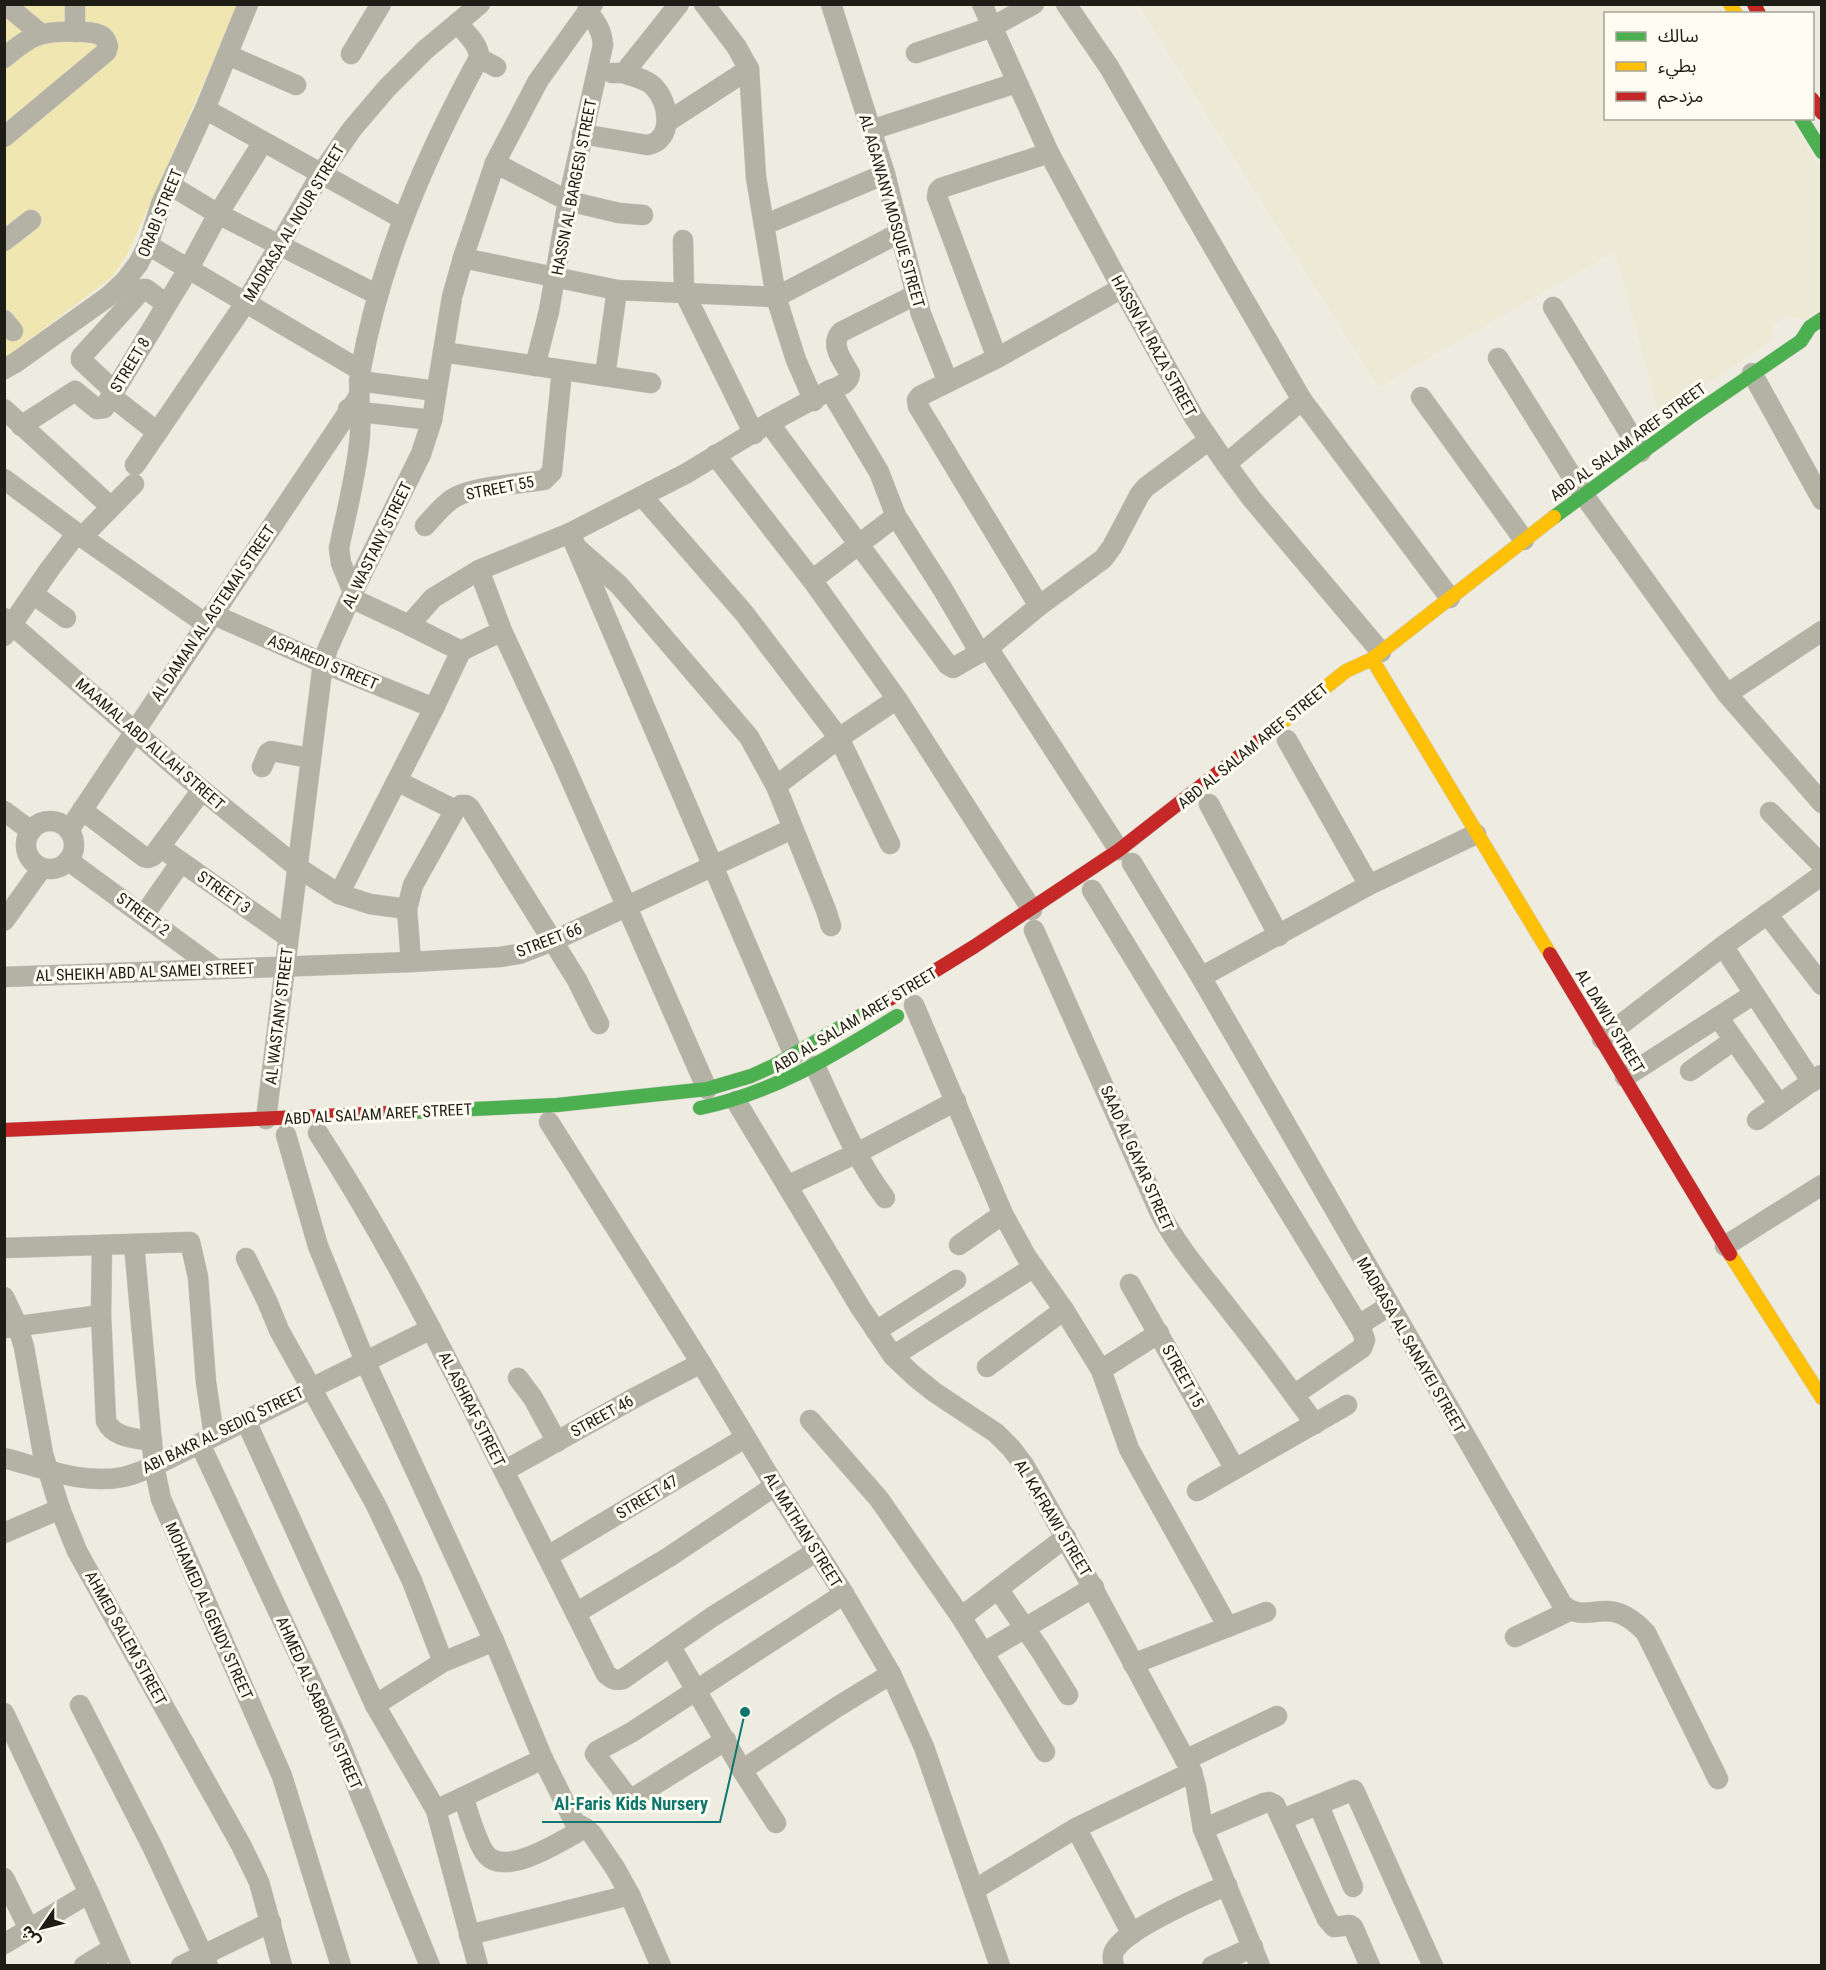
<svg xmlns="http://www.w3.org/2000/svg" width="1826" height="1970" viewBox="0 0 1826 1970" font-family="'Roboto Condensed','Noto Sans Arabic',sans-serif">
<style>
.built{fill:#ece9d4}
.green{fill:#f0e6b1}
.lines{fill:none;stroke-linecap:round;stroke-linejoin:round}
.street-casing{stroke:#cccac1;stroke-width:21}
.fast-casing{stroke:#cccac1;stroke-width:15}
.slow-casing{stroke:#cccac1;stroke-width:15}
.jam-casing{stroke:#cccac1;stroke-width:15}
.street{stroke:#b4b2a5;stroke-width:20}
.fast{stroke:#4caf50;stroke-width:14}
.slow{stroke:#ffc107;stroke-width:14}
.jam{stroke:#c62828;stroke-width:14}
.labels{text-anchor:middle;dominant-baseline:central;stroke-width:6;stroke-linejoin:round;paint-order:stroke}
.street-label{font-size:16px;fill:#1d1c15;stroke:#fffdf1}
.leader{fill:none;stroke:#0f766e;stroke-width:2}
.callout-dot{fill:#0f766e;stroke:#fffdf1;stroke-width:2}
.callout-label{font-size:18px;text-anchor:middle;font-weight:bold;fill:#0f766e;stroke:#fffdf1;stroke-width:6;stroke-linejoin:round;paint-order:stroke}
</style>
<rect width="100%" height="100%" fill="#eeece1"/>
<polygon class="built" points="1138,5 1719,5 1725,13 1606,14 1606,118 1790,119 1821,170 1821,310 1802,320 1789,315 1772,325 1772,340 1660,417 1615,251 1378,387"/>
<polygon class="green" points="5,5 238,5 128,253 112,277 5,358"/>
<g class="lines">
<defs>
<g id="street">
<polyline points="5,4 41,34"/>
<polyline points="704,4 736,46 749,69 756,177 776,297 796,360 814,401"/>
<polyline points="831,4 885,174 921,314 948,382"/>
<polyline points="982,4 1049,153 1122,288 1194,417 1226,464 1252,499 1381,652"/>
<polyline points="1066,4 1109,67 1302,400 1450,598"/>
<polyline points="75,32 75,4"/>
<polyline points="916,53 992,27 1034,4"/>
<polyline points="351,54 381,4"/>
<polyline points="228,55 296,85"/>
<path d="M4 58C15 49 26 39 39 35 52 31 88 30 100 35 105 37 107 42 108 46L106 52 4 137"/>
<polyline points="479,58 496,67"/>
<polyline points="612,73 624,73 679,4"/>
<polyline points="205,109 403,219"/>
<polyline points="667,122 749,69"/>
<polyline points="871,130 1016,83"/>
<path d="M582 134 647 145C674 141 670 103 654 87 647 79 633 77 624 73"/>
<polyline points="495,163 568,201 619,213 643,215"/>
<polyline points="170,185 218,214 378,295"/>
<polyline points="764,225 885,174"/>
<polyline points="683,240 684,292 754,434"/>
<polyline points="4,241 31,220"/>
<polyline points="148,245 360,370"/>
<polyline points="463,258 617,290 776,297 899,233"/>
<polyline points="1553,307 1641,452"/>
<polyline points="4,320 13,331"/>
<polyline points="443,352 651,383"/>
<polyline points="997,358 937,197 938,191 941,188 1049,153"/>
<polyline points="1498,358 1583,494 1727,694 1822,803"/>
<path d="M535 366 549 311 568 201 603 45C602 30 596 22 587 11"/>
<polyline points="4,369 15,363 109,296 125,281 138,264 148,245 161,204 205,109 248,4"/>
<polyline points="1752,373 1822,500"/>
<polyline points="605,376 617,290"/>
<polyline points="359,381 436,391"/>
<path d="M830 390C838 387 849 384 850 374 843 361 829 345 841 332L915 295"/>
<polyline points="114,391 81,360 81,357 143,289 146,289 166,304"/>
<polyline points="111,396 157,432"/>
<polyline points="1421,397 1524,540"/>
<polyline points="4,409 111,507"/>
<polyline points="348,409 360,412 432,420"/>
<polyline points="769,423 948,665 953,668 988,648 1039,606 1103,559 1112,547 1140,494 1146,487 1209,440"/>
<polyline points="21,426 75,391 97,409 104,408 189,268 218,214 263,142"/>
<polyline points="715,455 812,580 897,699 1032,910"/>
<polyline points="1226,464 1302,400"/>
<polyline points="135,465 246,302 321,174 352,129 387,88 425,50 480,4"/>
<polyline points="4,479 82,537 206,624"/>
<polyline points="642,496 744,613 839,738 890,844"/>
<path d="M425 526C434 516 442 506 452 499 472 486 519 484 544 480L552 472 562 370"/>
<polyline points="570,533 794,1055"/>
<polyline points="82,537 134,484"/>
<polyline points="577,548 619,585 749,737 776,786 826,910 831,926"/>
<polyline points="812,580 896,516"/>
<path d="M353 592 341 563 339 548C346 514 355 480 359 445 363 419 356 394 361 368 381 258 426 155 479 58 480 45 466 33 457 23"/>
<polyline points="33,594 66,618"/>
<polyline points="351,598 409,625 461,651"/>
<polyline points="1039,606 918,406 917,400 920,396 997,358 1122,288"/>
<polyline points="212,614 323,663 434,708"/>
<polyline points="4,618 202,790 297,867 339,894 370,904 407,909"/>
<polyline points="409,625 433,598 479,570"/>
<polyline points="4,636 49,570 77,533"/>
<polyline points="988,648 1119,850"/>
<polyline points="1727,694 1822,631"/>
<polyline points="1287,740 1369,885"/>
<polyline points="262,767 268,753 271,751 310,758"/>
<polyline points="397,781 455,810"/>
<polyline points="776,786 839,738 897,699"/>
<polyline points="1209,804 1279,936"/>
<polyline points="82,810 144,857 148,858 153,856 202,790"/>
<polyline points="4,811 31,831"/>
<polyline points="1770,812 1822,865"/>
<circle cx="50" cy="845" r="24"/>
<polyline points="69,830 359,396"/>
<polyline points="160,847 288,937"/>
<polyline points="69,861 216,969"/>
<path d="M1132 863 1201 977 1562 1604C1577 1618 1590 1611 1608 1611 1624 1612 1636 1622 1646 1633L1718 1779"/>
<polyline points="1092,890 1362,1331 1365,1340 1362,1348 1294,1395"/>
<polyline points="339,894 434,708 461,651 502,631"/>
<polyline points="1767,914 1822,985"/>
<polyline points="144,915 181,862"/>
<polyline points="4,921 42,868"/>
<path d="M1034 930 1160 1213C1181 1253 1208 1281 1235 1317 1263 1352 1289 1388 1315 1424"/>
<polyline points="1723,946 1812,1082"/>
<polyline points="411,962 407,909 413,885 455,810 461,805 466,805 470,808 577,980 599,1024"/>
<polyline points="4,977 411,962 500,957 519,954 553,941 792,829"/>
<polyline points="1201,977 1369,885 1476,834"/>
<polyline points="914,1005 1003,1214 1026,1256 1064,1310 1101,1370 1129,1449 1228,1627"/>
<polyline points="1718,1017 1779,1104"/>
<polyline points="1602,1039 1723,946 1822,875"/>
<path d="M815 1066C836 1111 855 1158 885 1198"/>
<polyline points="1690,1071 1734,1040"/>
<polyline points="1625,1077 1754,994"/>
<polyline points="707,1089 563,762 502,631 479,570 570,533 642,496 687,473 769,423 830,390 879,472 896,516 942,588 980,653"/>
<path d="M736 1101 860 1307 893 1356 913 1375 934 1392 996 1433 1011 1448 1024 1465C1083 1566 1136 1670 1192 1772L1196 1787 1203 1829 1260 1966"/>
<polyline points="266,1119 323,663 328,648 353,592 421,454 432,420 452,297 463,258 495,163 538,81 593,4"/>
<polyline points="1757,1120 1821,1075"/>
<polyline points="549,1122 701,1363 775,1486 844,1594 891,1674 924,1747 1000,1966"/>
<path d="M318 1133C375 1221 421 1309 469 1402 515 1492 561 1583 606 1674 612 1679 615 1681 623 1679L712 1617 817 1551"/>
<polyline points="286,1135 318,1246 365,1361 494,1641 543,1759 575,1823 585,1828 592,1834 615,1868 630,1895 661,1966"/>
<polyline points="787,1186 857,1153 956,1101"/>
<polyline points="134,1244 154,1466 161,1499 282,1776 341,1966"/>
<path d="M102 1245 101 1315 106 1421C114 1438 134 1438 152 1441"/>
<polyline points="959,1245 1003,1214"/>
<polyline points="1725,1246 1822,1185"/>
<polyline points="4,1248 190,1242 198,1277 206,1382 214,1436"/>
<polyline points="246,1258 267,1301 279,1330 376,1505 412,1581 443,1662"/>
<polyline points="1130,1284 1235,1469"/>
<polyline points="4,1297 18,1327 24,1347 43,1454 60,1509 77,1551 241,1845 259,1882 282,1966"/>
<polyline points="1359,1325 1389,1306"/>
<polyline points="5,1328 101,1315"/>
<polyline points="876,1331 956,1280"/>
<polyline points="893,1356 1034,1267"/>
<polyline points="987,1367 1064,1310"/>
<polyline points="1101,1370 1159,1333"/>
<polyline points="518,1378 533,1398 557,1442"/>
<polyline points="810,1420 879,1499 961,1617 1045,1752"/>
<polyline points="246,1421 375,1705 436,1810 478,1966"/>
<polyline points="200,1444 337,1737 430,1966"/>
<path d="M4 1458C43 1468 83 1485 123 1477 134 1475 144 1470 154 1466L431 1329"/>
<polyline points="504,1471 636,1397 701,1363"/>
<polyline points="1197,1491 1347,1405"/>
<polyline points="4,1533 60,1509"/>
<polyline points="548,1556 745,1438"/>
<polyline points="998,1589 1040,1650 1068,1695"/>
<polyline points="576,1613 669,1557 775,1486"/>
<polyline points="961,1617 1066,1537"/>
<polyline points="1515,1637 1569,1611"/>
<polyline points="671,1647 742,1770 776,1823"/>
<polyline points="983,1653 1094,1587"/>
<polyline points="1133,1664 1266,1612"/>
<polyline points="80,1705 153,1848 208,1966"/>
<polyline points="375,1705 443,1662 494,1641"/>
<polyline points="4,1713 89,1893 121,1966"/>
<polyline points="726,1740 630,1800 595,1754 597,1751 632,1732 844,1594"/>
<polyline points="1185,1760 1277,1716"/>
<polyline points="742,1770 837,1707 891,1674"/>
<path d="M463 1797C469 1813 475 1839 485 1853 504 1880 564 1839 585 1828"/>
<polyline points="1319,1806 1353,1887"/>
<polyline points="436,1810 543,1759"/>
<polyline points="1283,1819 1354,1790 1433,1966"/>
<polyline points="1203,1829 1264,1803 1269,1802 1275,1805 1327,1919 1334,1927 1350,1925 1353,1927 1370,1966"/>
<polyline points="4,1878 29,1929"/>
<polyline points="974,1890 1076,1828"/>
<polyline points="1132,1934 1076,1828 1192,1772"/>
<polyline points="469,1935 630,1895"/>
<polyline points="4,1944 89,1893"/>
<polyline points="84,1966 113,1948"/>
<polyline points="181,1966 271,1922"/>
<path d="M1114 1966C1112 1959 1112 1953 1116 1948 1132 1926 1200 1897 1227 1885"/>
<polyline points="1212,1966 1253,1947"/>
</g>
<g id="fast">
<polyline points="1801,118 1822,152"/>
<polyline points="1554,517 1690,417 1801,341 1810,327 1822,319"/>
<path d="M700 1108C776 1092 832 1056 897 1016"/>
<polyline points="412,1112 557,1105 707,1089 751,1076 773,1066 888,1000"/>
</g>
<g id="slow">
<polyline points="1730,4 1736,14"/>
<polyline points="1372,659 1550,954"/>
<polyline points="1265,736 1346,671 1372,659 1554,517"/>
<polyline points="1730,1254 1822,1398"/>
</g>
<g id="jam">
<polyline points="1754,4 1759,14"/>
<polyline points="1812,99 1822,113"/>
<polyline points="1550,954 1730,1254"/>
<polyline points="888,1000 975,946 1119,850 1265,736"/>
<polyline points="4,1130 412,1112"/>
</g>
</defs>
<use href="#street" class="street-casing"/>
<use href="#fast" class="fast-casing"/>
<use href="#slow" class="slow-casing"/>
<use href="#jam" class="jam-casing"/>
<use href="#street" class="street"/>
<use href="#fast" class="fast"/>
<use href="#slow" class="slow"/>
<use href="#jam" class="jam"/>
</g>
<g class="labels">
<g class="street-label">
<text transform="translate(574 187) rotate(-79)">HASSN AL BARGESI STREET</text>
<text transform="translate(892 211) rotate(74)">AL AGAWANY MOSQUE STREET</text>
<text transform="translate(160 213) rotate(-68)">ORABI STREET</text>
<text transform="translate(294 223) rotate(-59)">MADRASA AL NOUR STREET</text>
<text transform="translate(1154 346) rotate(61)">HASSN AL RAZA STREET</text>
<text transform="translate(130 365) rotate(-59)">STREET 8</text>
<text transform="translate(1628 442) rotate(-36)">ABD AL SALAM AREF STREET</text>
<text transform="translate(500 488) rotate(-11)">STREET 55</text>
<text transform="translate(377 545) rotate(-64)">AL WASTANY STREET</text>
<text transform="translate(213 613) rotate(-56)">AL DAMAN AL AGTEMAI STREET</text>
<text transform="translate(323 662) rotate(23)">ASPAREDI STREET</text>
<text transform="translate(150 744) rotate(41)">MAAMAL ABD ALLAH STREET</text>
<text transform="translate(1253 746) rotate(-39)">ABD AL SALAM AREF STREET</text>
<text transform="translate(224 892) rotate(35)">STREET 3</text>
<text transform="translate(143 914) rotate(36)">STREET 2</text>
<text transform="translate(549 940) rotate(-21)">STREET 66</text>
<text transform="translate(145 972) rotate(-2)">AL SHEIKH ABD AL SAMEI STREET</text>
<text transform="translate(279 1016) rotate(-83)">AL WASTANY STREET</text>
<text transform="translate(855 1020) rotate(-31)">ABD AL SALAM AREF STREET</text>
<text transform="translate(1610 1021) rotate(59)">AL DAWLY STREET</text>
<text transform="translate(378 1114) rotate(-3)">ABD AL SALAM AREF STREET</text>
<text transform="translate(1137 1158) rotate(66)">SAAD AL GAYAR STREET</text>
<text transform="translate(1411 1345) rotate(60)">MADRASA AL SANAYEI STREET</text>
<text transform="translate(1183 1376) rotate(61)">STREET 15</text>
<text transform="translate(472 1409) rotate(63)">AL ASHRAF STREET</text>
<text transform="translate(602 1416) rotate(-29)">STREET 46</text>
<text transform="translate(223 1430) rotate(-26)">ABI BAKR AL SEDIQ STREET</text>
<text transform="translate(647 1497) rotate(-31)">STREET 47</text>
<text transform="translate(1053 1518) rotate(59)">AL KAFRAWI STREET</text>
<text transform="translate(803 1530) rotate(58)">AL MATHAN STREET</text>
<text transform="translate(209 1611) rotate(66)">MOHAMED AL GENDY STREET</text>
<text transform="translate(126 1638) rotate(61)">AHMED SALEM STREET</text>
<text transform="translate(319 1703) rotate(66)">AHMED AL SABROUT STREET</text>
</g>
</g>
<path class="leader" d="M745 1712L720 1822H542"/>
<circle class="callout-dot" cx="745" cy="1712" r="6"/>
<g class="callout-label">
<text x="631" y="1810">Al-Faris Kids Nursery</text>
</g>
<rect width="1826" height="1970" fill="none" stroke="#1d1c15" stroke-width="12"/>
<rect x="1604" y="12" width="210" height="108" fill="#fffdf1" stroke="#a5a399" stroke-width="1.5"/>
<rect x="1616" y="32" width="30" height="9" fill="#4caf50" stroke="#a5a399" stroke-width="1.5"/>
<text x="1658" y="42" font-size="18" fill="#1d1c15">سالك</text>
<rect x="1616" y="62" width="30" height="9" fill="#ffc107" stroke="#a5a399" stroke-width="1.5"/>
<text x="1658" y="72" font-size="18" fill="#1d1c15">بطيء</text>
<rect x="1616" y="92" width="30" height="9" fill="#c62828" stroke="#a5a399" stroke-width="1.5"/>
<text x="1658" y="102" font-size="18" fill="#1d1c15">مزدحم</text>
<g transform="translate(42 1928) rotate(235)" stroke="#fffdf1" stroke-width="4.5" paint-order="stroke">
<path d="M0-4.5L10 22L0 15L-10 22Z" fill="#1d1c15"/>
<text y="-9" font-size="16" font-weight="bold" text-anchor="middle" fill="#1d1c15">ش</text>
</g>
</svg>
